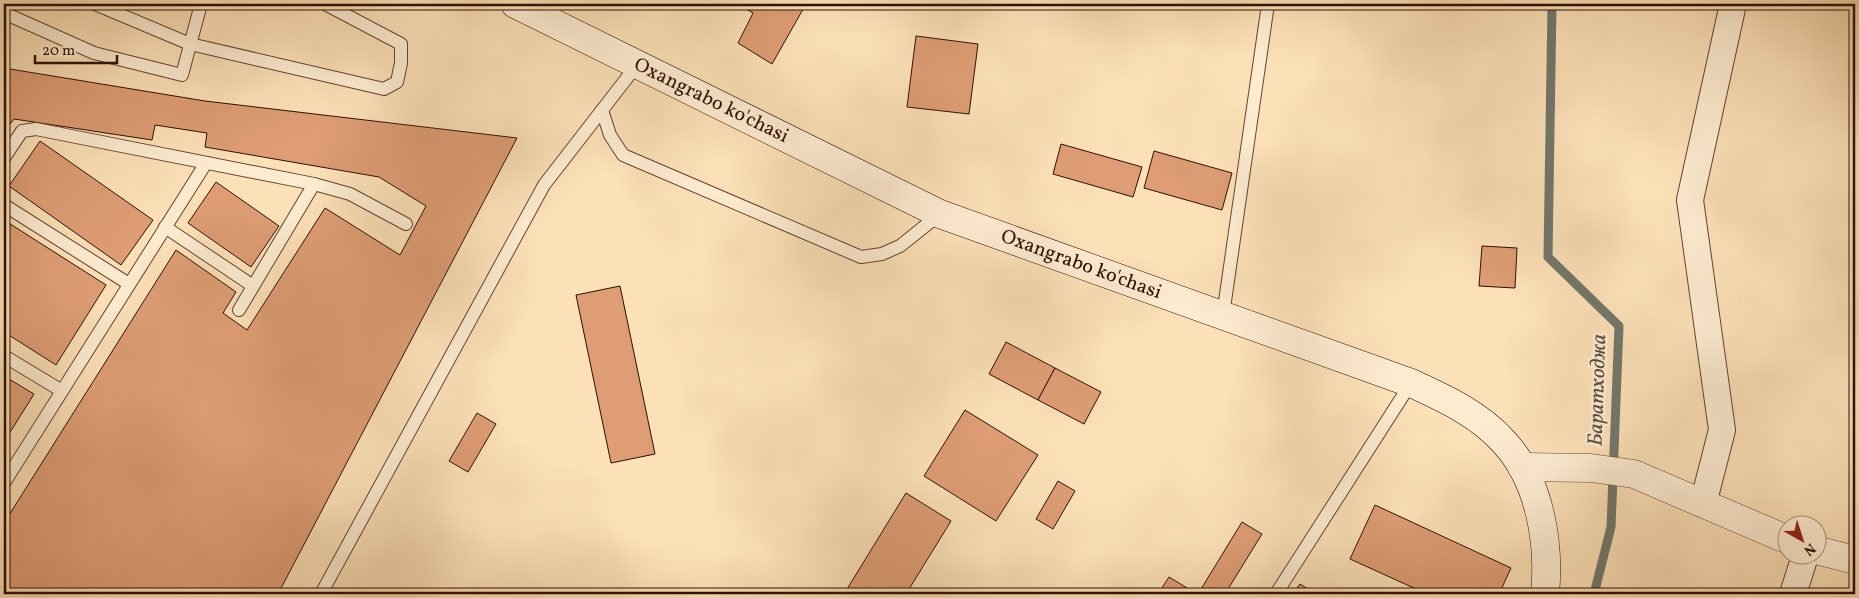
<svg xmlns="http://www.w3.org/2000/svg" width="1859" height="598" viewBox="0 0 1859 598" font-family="Vollkorn,serif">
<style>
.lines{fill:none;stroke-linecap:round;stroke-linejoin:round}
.stream{stroke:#72776b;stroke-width:9}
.building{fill:#de9d74;stroke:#2e0f04}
.service-casing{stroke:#624331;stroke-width:14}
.minor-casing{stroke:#624331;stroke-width:28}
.tertiary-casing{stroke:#624331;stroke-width:29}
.secondary-casing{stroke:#2e0f04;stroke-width:29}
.service{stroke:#fdebd0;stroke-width:12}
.minor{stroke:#fdebd0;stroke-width:26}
.tertiary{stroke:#fdebd0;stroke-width:28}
.secondary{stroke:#fdebd0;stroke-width:28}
.labels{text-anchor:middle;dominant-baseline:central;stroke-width:5;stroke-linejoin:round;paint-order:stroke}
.street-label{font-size:20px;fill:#2e0f04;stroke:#fdebd0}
.water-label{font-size:21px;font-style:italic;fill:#564c40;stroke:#fdebd0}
</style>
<rect width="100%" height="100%" fill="#fce0b7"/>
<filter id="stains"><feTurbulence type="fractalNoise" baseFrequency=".004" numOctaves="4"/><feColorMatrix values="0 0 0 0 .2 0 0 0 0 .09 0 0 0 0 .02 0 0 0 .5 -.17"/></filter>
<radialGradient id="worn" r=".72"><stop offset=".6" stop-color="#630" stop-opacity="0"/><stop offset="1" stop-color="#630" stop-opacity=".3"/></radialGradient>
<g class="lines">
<polyline class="stream" points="1552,4 1548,257 1619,326 1611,527 1594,594"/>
</g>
<g class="building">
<polygon points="737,4 806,4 772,64 738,43 753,13"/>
<polygon points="916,36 978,44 969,114 907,107"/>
<polygon points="4,68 205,101 517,138 278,594 4,594 4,523 176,250 236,292 223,313 247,330 325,208 400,255 426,206 379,177 205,147 207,133 155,125 152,140 14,119 4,132"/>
<polygon points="40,141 153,220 121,265 9,186"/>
<polygon points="1061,144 1142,167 1133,197 1053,174"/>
<polygon points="1154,151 1232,173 1222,210 1144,188"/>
<polygon points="216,182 279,226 251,267 188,223"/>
<polygon points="4,220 106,285 56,365 4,332"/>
<polygon points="1482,246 1517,248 1515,288 1479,286"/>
<polygon points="620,286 655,454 611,463 576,295"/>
<polygon points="1006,342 1055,368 1038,400 989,374"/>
<polygon points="1055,368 1101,392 1084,424 1038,400"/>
<polygon points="4,376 34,394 4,442"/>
<polygon points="965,410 1038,455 996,521 924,476"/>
<polygon points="477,413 496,424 468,472 449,461"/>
<polygon points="1058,481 1075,491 1053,529 1036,519"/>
<polygon points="906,493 951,521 906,594 844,594"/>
<polygon points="1375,505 1511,568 1499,594 1427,594 1350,559"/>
<polygon points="1242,522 1262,534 1225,594 1198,594"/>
<polygon points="1169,577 1197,594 1158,594"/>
<polygon points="1300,584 1316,594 1293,594"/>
</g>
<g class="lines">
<defs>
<g id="service">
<polyline points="95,4 190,44 384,89 397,82 401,63 401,44 325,4"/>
<polyline points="4,13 94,53 182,75 201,4"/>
<polyline points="602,110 610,135 623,155 861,257 882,254 900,246 940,214"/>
<polyline points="4,158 22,131 36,129 314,184 350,194 406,224"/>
<polyline points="4,205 129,284"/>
<polyline points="165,227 253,286"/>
<polyline points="239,310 314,184"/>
<polyline points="1223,315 1268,4"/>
<polyline points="4,356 62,391"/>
<polyline points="4,483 206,163"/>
<polyline points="321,594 544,185 637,65"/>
<polyline points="1276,594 1411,383"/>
</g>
<g id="minor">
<polyline points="1703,504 1722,430 1690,200 1733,4"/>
<polyline points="1793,594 1805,556"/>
</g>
<g id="tertiary">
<polyline points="1522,467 1591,468 1634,474 1786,539"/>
<polyline points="1816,550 1855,560"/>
</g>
<path id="secondary" d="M515 4 940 214 1411 383C1444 398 1479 414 1504 442 1540 481 1550 543 1545 594"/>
</defs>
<use href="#service" class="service-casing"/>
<use href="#minor" class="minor-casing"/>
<use href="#tertiary" class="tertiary-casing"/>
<use href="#secondary" class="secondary-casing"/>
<use href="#service" class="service"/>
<use href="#minor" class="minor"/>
<use href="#tertiary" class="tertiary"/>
<use href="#secondary" class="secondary"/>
</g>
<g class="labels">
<g class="street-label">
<text transform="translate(711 101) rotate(26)">Oxangrabo ko'chasi</text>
<text transform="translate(1081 265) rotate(20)">Oxangrabo ko'chasi</text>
</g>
<g class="water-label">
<text transform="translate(1598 390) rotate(-88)">Баратходжа</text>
</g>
</g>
<rect width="1859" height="598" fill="none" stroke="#fce0b7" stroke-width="20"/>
<rect x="5" y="5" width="1849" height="588" fill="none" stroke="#2e0f04" stroke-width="2.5"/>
<rect x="10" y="10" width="1839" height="578" fill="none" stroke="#2e0f04"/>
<g transform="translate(1802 540) rotate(141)"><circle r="24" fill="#fdebd0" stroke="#aa937e"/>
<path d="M0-4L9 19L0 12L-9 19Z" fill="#8f2418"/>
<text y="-8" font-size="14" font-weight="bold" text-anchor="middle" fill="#2e0f04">N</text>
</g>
<path d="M35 55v8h82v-8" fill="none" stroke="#2e0f04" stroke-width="2.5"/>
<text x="42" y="55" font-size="15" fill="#2e0f04" stroke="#fdebd0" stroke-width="4" paint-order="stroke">20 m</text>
<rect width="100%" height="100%" filter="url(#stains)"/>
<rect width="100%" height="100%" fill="url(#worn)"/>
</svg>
